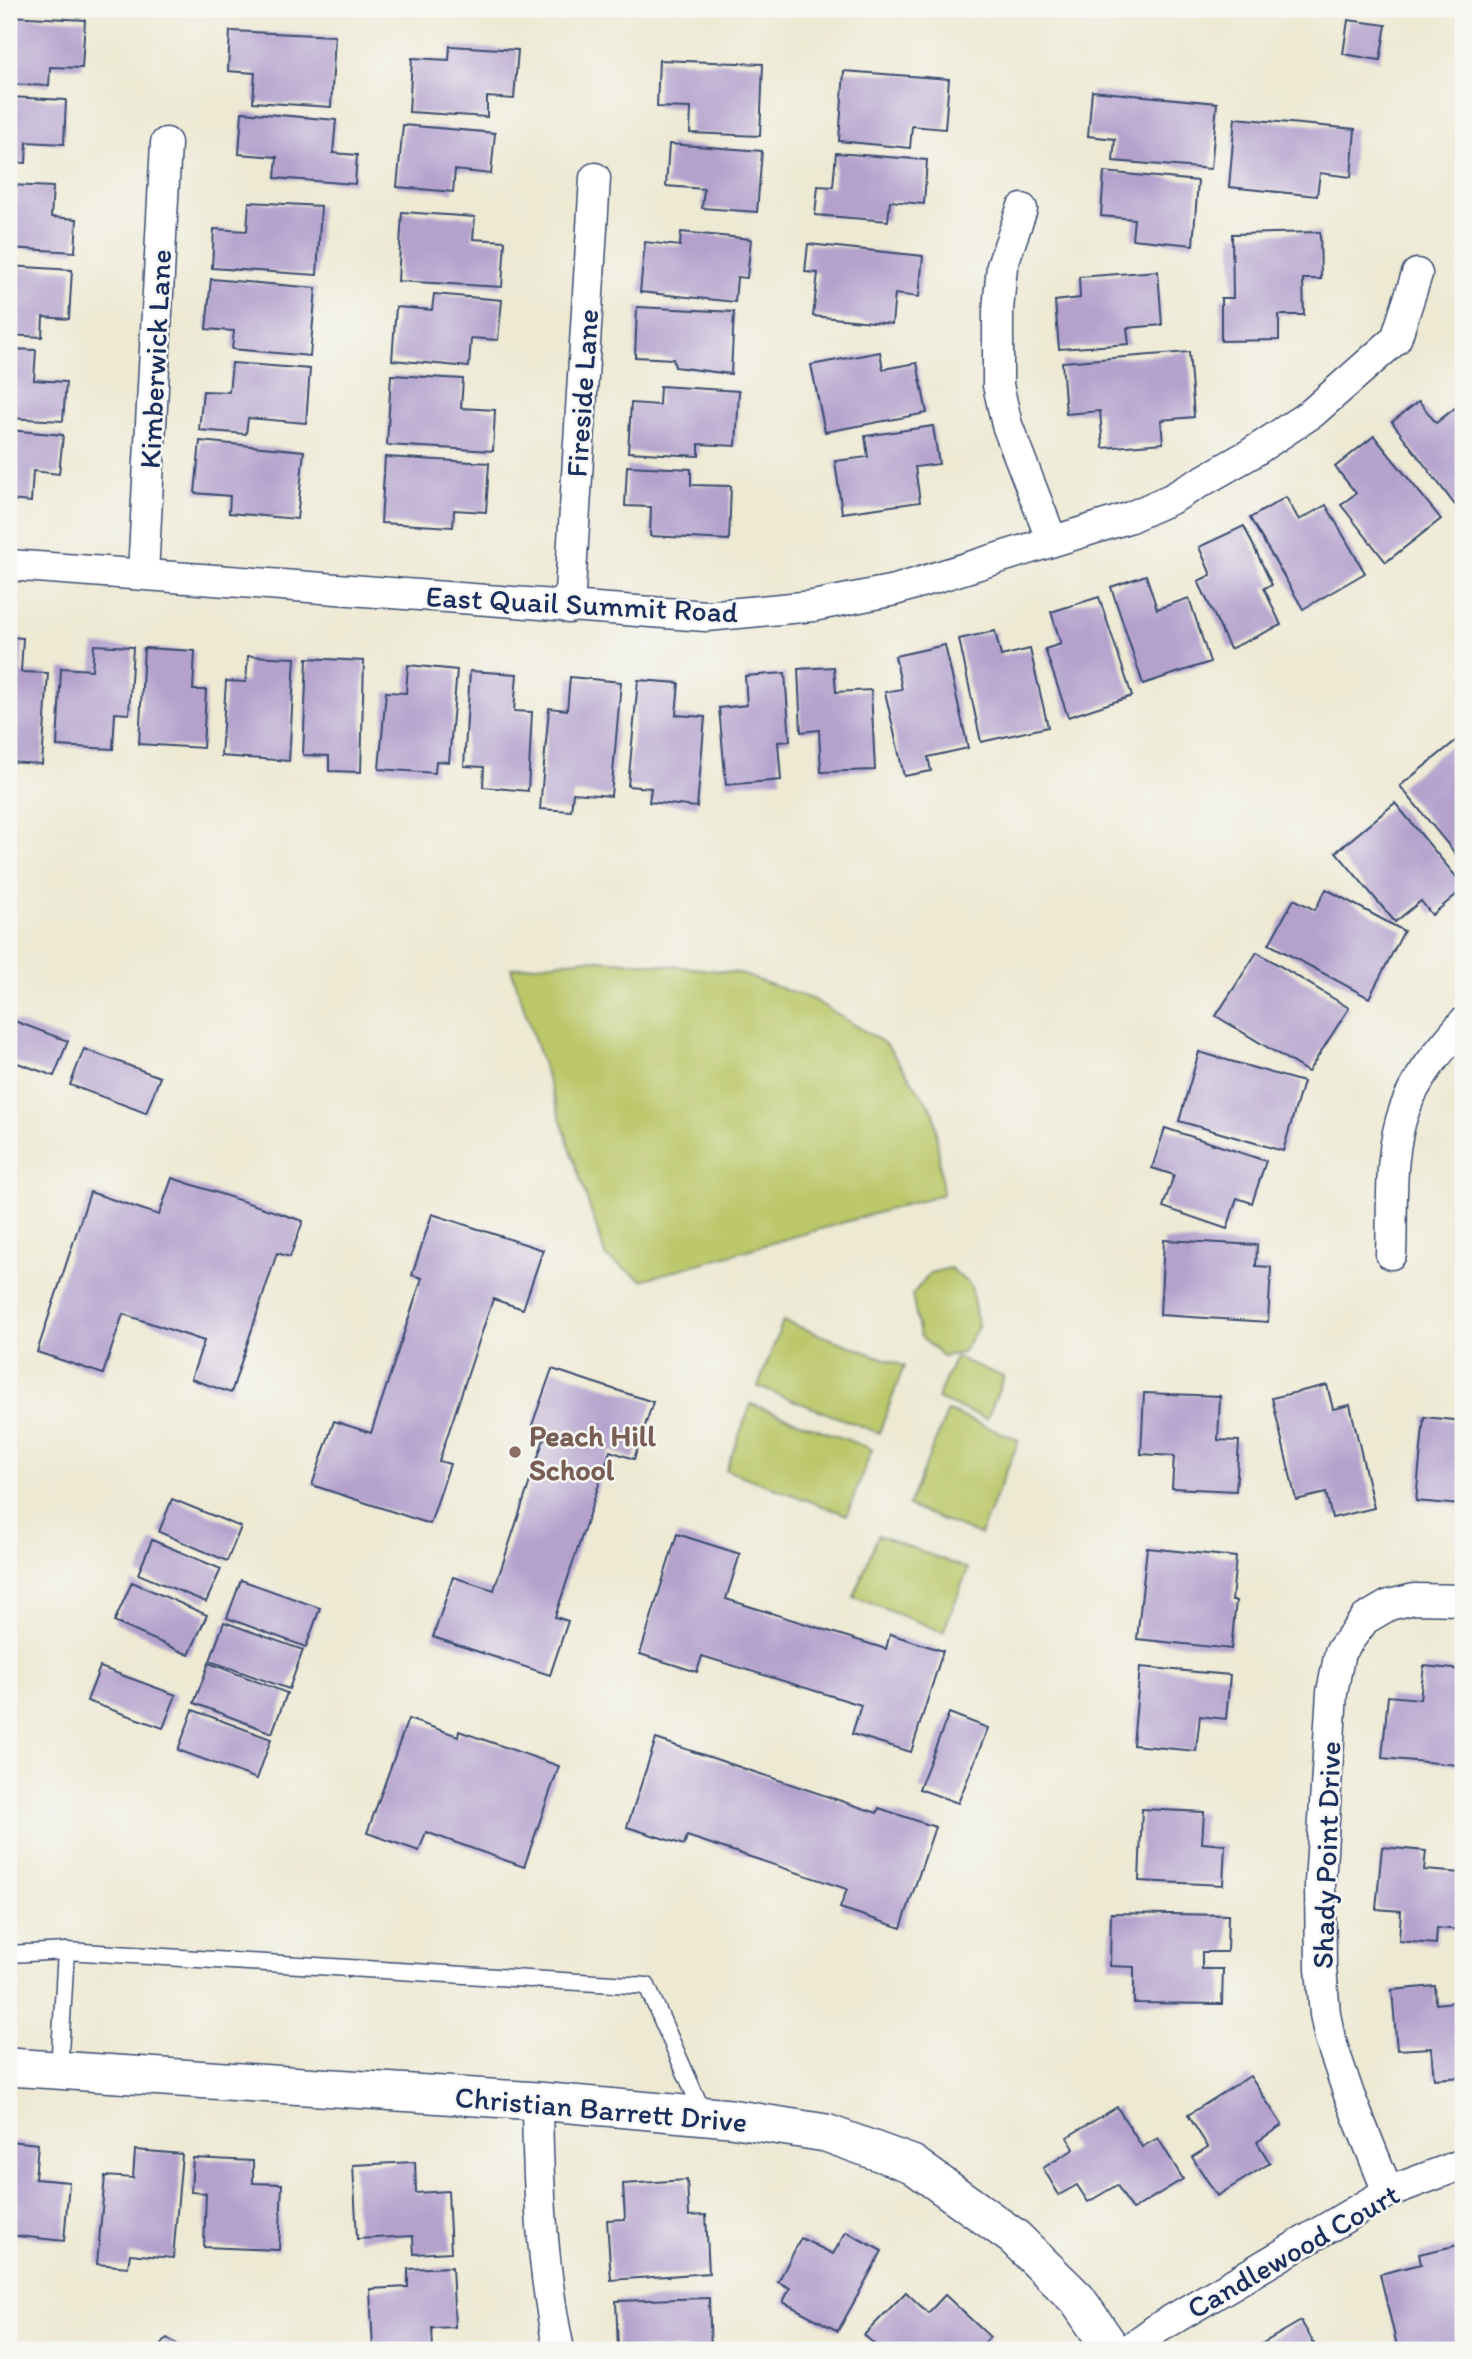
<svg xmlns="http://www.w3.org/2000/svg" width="1472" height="2359" viewBox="0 0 1472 2359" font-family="Itim,sans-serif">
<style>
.green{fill:#bbc769;stroke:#6b7b64;stroke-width:2}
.building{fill:#b4a2cd}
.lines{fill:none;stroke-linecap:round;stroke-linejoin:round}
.service-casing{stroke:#3a4b70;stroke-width:19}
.minor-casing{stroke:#3a4b70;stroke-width:33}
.tertiary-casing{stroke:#3a4b70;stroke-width:40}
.service{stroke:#fff;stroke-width:16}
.minor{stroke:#fff;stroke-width:30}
.tertiary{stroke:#fff;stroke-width:37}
.education-dot{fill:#8d6e63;stroke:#f6f6f2;stroke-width:2.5}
.labels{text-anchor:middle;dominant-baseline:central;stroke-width:5;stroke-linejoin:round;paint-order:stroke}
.street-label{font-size:30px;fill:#1b2f5e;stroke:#f6f6f2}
.education-label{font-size:30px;font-weight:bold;fill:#785e54;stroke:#f6f6f2;text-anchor:start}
</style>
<rect width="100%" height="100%" fill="#f6f6f2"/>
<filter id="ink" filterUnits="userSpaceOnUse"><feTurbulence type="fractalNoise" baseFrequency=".0143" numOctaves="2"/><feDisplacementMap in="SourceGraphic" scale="14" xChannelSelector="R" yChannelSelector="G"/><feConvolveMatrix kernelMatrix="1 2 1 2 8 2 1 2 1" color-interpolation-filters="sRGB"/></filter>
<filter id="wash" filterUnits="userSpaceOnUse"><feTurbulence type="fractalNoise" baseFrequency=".00686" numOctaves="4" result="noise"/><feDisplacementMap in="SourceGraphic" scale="28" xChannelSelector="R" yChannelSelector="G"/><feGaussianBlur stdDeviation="1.57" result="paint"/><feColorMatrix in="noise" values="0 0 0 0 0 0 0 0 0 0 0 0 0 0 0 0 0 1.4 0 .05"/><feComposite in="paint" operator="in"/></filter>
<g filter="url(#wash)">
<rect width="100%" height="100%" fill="#ede9d3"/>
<g class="green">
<polygon points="586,959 654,964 738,973 814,1000 886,1044 934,1112 943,1194 642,1280 606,1257 511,968"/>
<polygon points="950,1268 971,1286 978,1327 962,1353 942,1356 920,1336 912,1295 930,1273"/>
<polygon points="783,1321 904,1366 879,1433 758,1387"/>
<polygon points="955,1357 1004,1377 987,1419 937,1399"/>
<polygon points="751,1404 872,1449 847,1515 726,1470"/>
<polygon points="948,1411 1019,1440 980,1535 908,1506"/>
<polygon points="878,1535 968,1569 943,1632 854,1597"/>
</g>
<g id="blocks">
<g class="building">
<polygon points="9,16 85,20 82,68 50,67 49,86 9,84"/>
<polygon points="1348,20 1386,25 1380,60 1343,54"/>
<polygon points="230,31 335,36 331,107 253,102 255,73 228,71"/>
<polygon points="450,46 518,50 514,99 487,97 487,117 409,112 412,58 449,60"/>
<polygon points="659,60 763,64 760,136 690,133 691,108 657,107"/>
<polygon points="844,71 949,79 945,129 912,126 910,148 839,141"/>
<polygon points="1092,91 1217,103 1211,169 1113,161 1115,139 1088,136"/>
<polygon points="9,97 66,100 64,144 27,142 26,163 9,162"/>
<polygon points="242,112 336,120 333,153 357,155 355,184 275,178 277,157 239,154"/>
<polygon points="1235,118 1355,129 1351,177 1320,173 1317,196 1229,187"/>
<polygon points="403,125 495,133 491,174 455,170 453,192 397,187"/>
<polygon points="669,144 762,151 757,212 702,208 704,189 666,186"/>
<polygon points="836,153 927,160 924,204 890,201 888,221 815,215 818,186 833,187"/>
<polygon points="1104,172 1198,181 1193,245 1132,239 1134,219 1101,216"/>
<polygon points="9,185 53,187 51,217 77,219 75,252 9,248"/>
<polygon points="249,202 321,206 317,275 212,268 214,229 247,231"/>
<polygon points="402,212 475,217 473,239 505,241 502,287 398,281"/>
<polygon points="681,232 751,239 747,278 737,277 735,302 640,292 645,242 680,246"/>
<polygon points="1320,232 1321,279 1303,279 1304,315 1279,315 1279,340 1221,341 1221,298 1233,298 1232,234"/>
<polygon points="808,244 923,256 919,297 895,294 892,324 813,316 818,273 805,272"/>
<polygon points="9,266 72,270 69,319 43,317 42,337 9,335"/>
<polygon points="1158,271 1162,325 1127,328 1129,344 1059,349 1055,301 1080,298 1079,277"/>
<polygon points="211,279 316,288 310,356 232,349 234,331 206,329"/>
<polygon points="434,294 502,300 498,340 471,338 469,367 392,360 396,307 432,310"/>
<polygon points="637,307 734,312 731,374 675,367 673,359 635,357"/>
<polygon points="9,349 36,350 34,380 66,382 63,421 9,418"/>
<polygon points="880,352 883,369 917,363 927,413 825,432 811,365"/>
<polygon points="1189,352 1194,417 1161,420 1163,443 1103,448 1100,411 1066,414 1062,362"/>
<polygon points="232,363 310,369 306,423 248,418 246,434 199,430 203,391 229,392"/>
<polygon points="391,375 463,379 461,408 495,410 493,451 387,445"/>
<polygon points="660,386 739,391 736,446 699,444 699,456 628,452 631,403 659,405"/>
<polygon points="1419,401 1436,423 1460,404 1463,408 1463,499 1455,505 1392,422"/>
<polygon points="933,426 939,464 915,467 920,502 842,513 835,461 868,457 865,436"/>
<polygon points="9,430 63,435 59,474 33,471 31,502 9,500"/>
<polygon points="1374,436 1441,519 1386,562 1341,505 1356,493 1335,467"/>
<polygon points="200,441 304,451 297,519 229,513 230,496 195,493"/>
<polygon points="385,457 489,463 486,512 454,510 453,527 381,523"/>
<polygon points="627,466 691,469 691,485 731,486 729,540 650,536 651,507 625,506"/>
<polygon points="1286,497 1299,520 1326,505 1365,573 1303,609 1250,518"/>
<polygon points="1244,526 1272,585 1264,588 1281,625 1230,649 1198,581 1211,575 1199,547"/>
<polygon points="1146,575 1157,609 1189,598 1210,662 1143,684 1111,587"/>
<polygon points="1099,597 1132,696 1068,717 1045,649 1061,644 1051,612"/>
<polygon points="995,631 1001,656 1030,649 1048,727 981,742 959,639"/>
<polygon points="9,637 23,638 21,672 48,673 42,764 9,762"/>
<polygon points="94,645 133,647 129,714 115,713 113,749 57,746 61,668 92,670"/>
<polygon points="945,645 968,748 928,757 931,771 904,776 885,692 902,689 895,656"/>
<polygon points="144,648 195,651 193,690 206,690 203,748 139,744"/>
<polygon points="248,656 295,658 289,761 221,756 226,681 246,682"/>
<polygon points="307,658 364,661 361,772 329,771 329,756 303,755"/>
<polygon points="408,665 457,670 449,762 436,761 435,773 379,769 386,692 406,693"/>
<polygon points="834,667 836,692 871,690 875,770 821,772 819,730 801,732 798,669"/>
<polygon points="470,671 517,674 514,711 532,712 528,791 483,787 484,767 464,766"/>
<polygon points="785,673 790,741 778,742 781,780 726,785 719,708 747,705 745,676"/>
<polygon points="570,677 621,682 611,796 573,793 571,811 540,809 549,708 567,710"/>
<polygon points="638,680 679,683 676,715 705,717 697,807 649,802 651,788 628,786"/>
<polygon points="1458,739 1463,745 1463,863 1400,786"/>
<polygon points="1395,803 1463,885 1463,889 1432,915 1421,901 1395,922 1336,852"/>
<polygon points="1326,889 1404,931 1369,998 1269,944 1294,899 1315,910"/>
<polygon points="1257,952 1349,1008 1308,1072 1216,1016"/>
<polygon points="9,1019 68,1041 54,1076 9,1060"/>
<polygon points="84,1049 160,1077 146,1113 70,1085"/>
<polygon points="1199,1052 1303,1082 1283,1151 1179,1121"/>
<polygon points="1165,1128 1266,1161 1252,1203 1237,1198 1227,1229 1163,1207 1174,1175 1152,1168"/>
<polygon points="172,1178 303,1221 290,1257 277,1253 231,1393 191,1379 204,1341 123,1314 103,1374 37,1352 90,1192 159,1215"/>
<polygon points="432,1214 543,1250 523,1309 493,1299 439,1461 450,1464 430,1524 312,1485 334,1421 371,1433 422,1278 412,1275"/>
<polygon points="1164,1240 1257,1245 1256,1266 1271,1267 1268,1322 1160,1315"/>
<polygon points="552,1369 653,1402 634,1459 610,1451 555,1617 568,1621 550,1675 433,1637 453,1577 494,1590 547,1430 532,1425"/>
<polygon points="1327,1385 1333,1409 1350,1405 1374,1508 1332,1518 1326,1493 1296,1500 1272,1398"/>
<polygon points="1144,1393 1220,1396 1218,1440 1239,1441 1236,1491 1172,1488 1174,1456 1141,1454"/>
<polygon points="1424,1417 1463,1421 1463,1484 1461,1505 1416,1501"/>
<polygon points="172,1499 241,1527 227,1561 159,1532"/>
<polygon points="677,1534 740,1554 726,1599 886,1649 890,1634 943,1651 911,1752 852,1734 861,1705 702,1656 697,1672 640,1654"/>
<polygon points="152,1540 221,1569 206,1602 138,1574"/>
<polygon points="1147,1548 1236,1557 1232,1601 1236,1601 1231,1649 1137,1639"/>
<polygon points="241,1580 320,1608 306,1647 227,1618"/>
<polygon points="132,1582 207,1615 189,1655 114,1622"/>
<polygon points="224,1622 303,1650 289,1689 210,1661"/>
<polygon points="209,1663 287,1693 272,1733 194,1703"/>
<polygon points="1424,1666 1463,1670 1463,1720 1458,1765 1382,1758 1388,1696 1420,1699"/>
<polygon points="100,1667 176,1695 163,1728 87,1701"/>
<polygon points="1140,1667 1230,1675 1226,1719 1200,1716 1196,1751 1133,1745"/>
<polygon points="193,1710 271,1739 257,1779 178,1750"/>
<polygon points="949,1713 988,1728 958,1803 919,1789"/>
<polygon points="408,1719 458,1736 459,1731 559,1766 524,1867 426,1832 419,1851 367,1833"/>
<polygon points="656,1739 877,1813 879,1808 935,1827 901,1928 840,1908 847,1889 687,1836 684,1845 627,1827"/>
<polygon points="1142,1809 1204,1812 1202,1843 1225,1845 1223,1885 1139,1881"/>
<polygon points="1382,1847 1426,1851 1424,1870 1463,1873 1462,1930 1437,1928 1436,1944 1399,1941 1401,1911 1376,1909"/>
<polygon points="1111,1913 1228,1915 1227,1952 1202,1952 1202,1969 1223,1969 1222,2004 1134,2003 1134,1967 1110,1966"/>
<polygon points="1435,1986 1436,2004 1463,2001 1463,2077 1434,2079 1431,2048 1397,2050 1392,1990"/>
<polygon points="1250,2076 1282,2125 1257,2142 1270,2163 1217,2196 1192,2157 1208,2147 1188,2115"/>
<polygon points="1117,2107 1142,2147 1158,2138 1183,2179 1132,2210 1117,2185 1088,2202 1077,2185 1059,2195 1043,2168 1074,2149 1067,2137"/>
<polygon points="9,2141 38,2144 35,2179 69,2182 64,2241 9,2235"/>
<polygon points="135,2150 182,2154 173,2258 130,2254 128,2267 97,2264 105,2176 133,2178"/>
<polygon points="193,2158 253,2161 253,2183 282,2184 279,2250 204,2247 206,2193 191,2192"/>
<polygon points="415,2162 416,2193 448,2191 451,2252 414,2254 413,2236 357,2239 353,2165"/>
<polygon points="687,2180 689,2216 706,2215 709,2273 611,2280 607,2220 625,2219 623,2184"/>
<polygon points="846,2232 882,2251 838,2331 783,2302 790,2288 778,2282 801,2238 833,2254"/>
<polygon points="1463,2244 1463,2350 1398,2350 1380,2274 1421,2264 1419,2254"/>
<polygon points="452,2267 455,2327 432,2328 433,2350 373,2350 370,2289 408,2287 408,2269"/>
<polygon points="906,2292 928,2313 945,2295 990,2337 978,2350 881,2350 864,2335"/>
<polygon points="709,2298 711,2350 618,2348 616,2301"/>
<polygon points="1301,2321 1318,2350 1251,2350"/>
<polygon points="167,2338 185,2350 158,2350"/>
</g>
</g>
</g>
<g filter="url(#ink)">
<use href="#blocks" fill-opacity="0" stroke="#3a4b70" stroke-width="2"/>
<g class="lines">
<defs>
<g id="service">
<polyline points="9,1954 66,1951 647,1986 704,2115"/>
<polyline points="59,2070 66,1951"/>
</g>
<g id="minor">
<polyline points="1022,209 1002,266 998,310 998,385 1007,425 1052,541"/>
<polyline points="9,565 706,616 813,606 895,590 1128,518 1171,499 1250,454 1312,413 1396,339 1417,274"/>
<polyline points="143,574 166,143"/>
<polyline points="569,608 595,178"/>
<path d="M1391 1254C1393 1206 1388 1153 1405 1108 1417 1076 1442 1048 1463 1023"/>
<path d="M537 2101C538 2184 542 2269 559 2350"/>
<polyline points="1388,2192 1349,2095 1330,2039 1325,2014 1321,1968 1320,1883 1332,1692 1340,1652 1365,1619 1389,1605 1414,1599 1463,1600"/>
<polyline points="1128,2350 1158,2328 1388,2192 1463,2164"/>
</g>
<polyline id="tertiary" points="9,2067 537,2101 730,2118 826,2133 912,2164 1014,2237 1077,2299 1112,2350"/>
</defs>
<use href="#service" class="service-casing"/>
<use href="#minor" class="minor-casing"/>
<use href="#tertiary" class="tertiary-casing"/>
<use href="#service" class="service"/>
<use href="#minor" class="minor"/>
<use href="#tertiary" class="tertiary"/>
</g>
</g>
<circle class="education-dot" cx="515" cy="1452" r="7"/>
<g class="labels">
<g class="street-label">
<text transform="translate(155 359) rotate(-87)">Kimberwick Lane</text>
<text transform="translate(582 393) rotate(-86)">Fireside Lane</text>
<text transform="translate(582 604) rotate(3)">East Quail Summit Road</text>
<text transform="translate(1326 1855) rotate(-88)">Shady Point Drive</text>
<text transform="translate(601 2109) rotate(5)">Christian Barrett Drive</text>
<text transform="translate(1293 2251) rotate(-30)">Candlewood Court</text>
</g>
<g class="education-label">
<text x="529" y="1435">Peach Hill<tspan x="529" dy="34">School</tspan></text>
</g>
</g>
<rect width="1472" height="2359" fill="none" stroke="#f6f6f2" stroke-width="35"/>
</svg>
